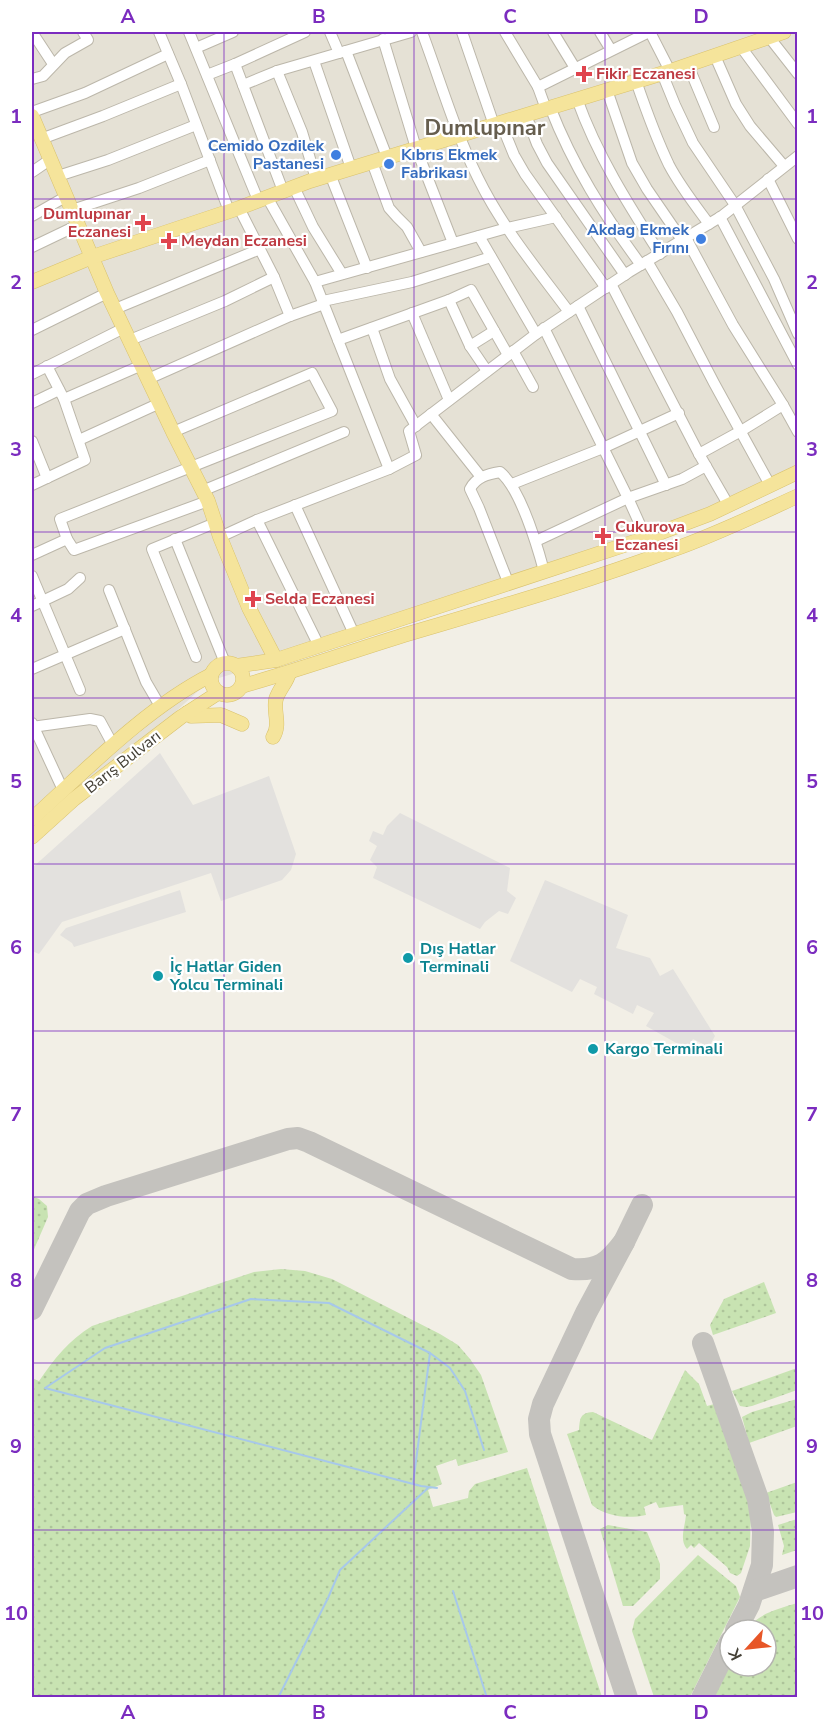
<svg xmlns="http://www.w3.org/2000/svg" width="829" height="1729" viewBox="0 0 829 1729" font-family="'Nunito Sans',sans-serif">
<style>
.residential{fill:#e5e1d5}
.grass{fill:url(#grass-dots)}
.parking{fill:#e3e1de}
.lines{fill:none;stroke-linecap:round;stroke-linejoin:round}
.stream{stroke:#a7c8ea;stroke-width:2}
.taxiway{stroke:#c4c2be;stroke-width:22}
.minor-casing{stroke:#bcb7aa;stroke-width:12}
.major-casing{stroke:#d9c26d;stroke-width:15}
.minor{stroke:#fff;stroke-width:10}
.major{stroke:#f5e49b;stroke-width:14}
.grid{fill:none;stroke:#7b2cbf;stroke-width:1.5;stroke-opacity:0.55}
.health-dot{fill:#e0444e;stroke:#fff;stroke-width:2}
.shop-dot{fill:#3f7fe0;stroke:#fff;stroke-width:2}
.culture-dot{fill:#0f9aa8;stroke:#fff;stroke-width:2}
.labels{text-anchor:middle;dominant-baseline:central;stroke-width:4.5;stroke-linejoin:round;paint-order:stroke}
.health-label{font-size:16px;font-weight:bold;fill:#be3a42;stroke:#fff;text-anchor:start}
.shop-label{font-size:16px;font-weight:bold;fill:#366cbe;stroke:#fff;text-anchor:end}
.street-label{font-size:16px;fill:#444036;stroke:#fff}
.culture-label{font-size:16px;font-weight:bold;fill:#0d838f;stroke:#fff;text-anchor:start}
.district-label{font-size:22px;font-weight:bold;fill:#665e4e;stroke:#fff}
.neatline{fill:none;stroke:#7b2cbf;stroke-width:2}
.grid-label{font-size:20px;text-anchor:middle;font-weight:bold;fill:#7b2cbf}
</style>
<defs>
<pattern id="grass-dots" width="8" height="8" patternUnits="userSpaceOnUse" patternTransform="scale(1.5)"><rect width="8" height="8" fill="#c8e3b2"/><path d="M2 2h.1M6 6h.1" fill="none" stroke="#adc49a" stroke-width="1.8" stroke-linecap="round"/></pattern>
</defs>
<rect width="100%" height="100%" fill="#f2efe6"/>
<polygon class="residential" points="32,32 797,32 797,475 490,596 209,681 32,844"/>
<g class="grass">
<polygon points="32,1196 39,1199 47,1206 48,1217 32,1254"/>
<path d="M281 1269 305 1271 332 1279 440 1334 458 1345 470 1359 481 1375 508 1452 458 1466 456 1459 436 1466 442 1484 428 1490 433 1507 468 1498 469 1491 475 1484 527 1468 602 1697H32V1378L39 1381C54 1359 69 1340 92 1326L254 1272Z"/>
<polygon points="764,1282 776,1313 713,1335 710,1325 724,1299"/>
<polygon points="797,1368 797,1390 752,1406 746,1407 740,1406 732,1391"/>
<path d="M685 1370 699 1384 707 1406 718 1403 751 1511 750 1546 741 1573 737 1576 730 1573 727 1567 699 1543 694 1548 691 1545 687 1549C679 1540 685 1527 686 1515L684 1514 683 1505 659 1508 656 1502 644 1507 646 1515C628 1519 607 1517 592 1505L567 1434 579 1430C580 1418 580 1413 593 1412L652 1440Z"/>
<polygon points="797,1399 797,1426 749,1443 742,1417 752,1412"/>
<polygon points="797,1482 797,1512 776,1517 774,1515 766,1493"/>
<polygon points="797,1519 797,1550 782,1555 784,1546 778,1525"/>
<polygon points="608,1525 647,1532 660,1564 660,1579 633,1606 623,1606 600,1529"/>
<polygon points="698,1555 736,1586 740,1597 690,1697 654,1697 632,1631 635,1619"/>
<path d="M797 1603V1697H714L730 1665 766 1666V1630H746C759 1613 778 1609 797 1603Z"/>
</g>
<g class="parking">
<polygon points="160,753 193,805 269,776 296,854 291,870 282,880 221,901 211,873 62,922 39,954 32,951 32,868"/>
<polygon points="400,813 510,868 507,891 516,898 508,914 499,911 485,922 480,929 373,878 377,867 370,860 377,846 369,841 373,831 383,835 387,826"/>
<polygon points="545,880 628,915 616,948 650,958 660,976 673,969 715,1036 709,1047 693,1039 687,1049 646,1026 654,1013 637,1005 633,1014 594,994 597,987 580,979 572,992 510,961"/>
<polygon points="180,890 186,912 74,947 72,943 60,935 66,928"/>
</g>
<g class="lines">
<g class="stream">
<polyline points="430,1353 329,1303 251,1299 105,1348 45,1388 421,1486 437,1488"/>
<polyline points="413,1484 430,1353 450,1368 465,1391 484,1450"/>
<polyline points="453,1591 487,1698"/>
<polyline points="278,1698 328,1598 340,1570 429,1487"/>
</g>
<g class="taxiway">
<path d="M32 1309 80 1211 87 1204 106 1196 288 1139 298 1138 309 1142 572 1269C599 1271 608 1263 624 1242"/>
<polyline points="703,1343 758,1499 763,1532 762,1565 749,1605 736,1630"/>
<polyline points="754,1591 798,1576"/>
<polyline points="627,1698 540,1434 539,1419 543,1404 586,1313 624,1242 642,1205"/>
<polyline points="702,1698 730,1642"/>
</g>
<defs>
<g id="minor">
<polyline points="32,32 53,64"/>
<polyline points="159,32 181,84 229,211"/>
<polyline points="189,32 258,200"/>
<polyline points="330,32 339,53"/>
<path d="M422 32C440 80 455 132 478 178 502 227 537 269 569 312"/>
<polyline points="462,32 494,125"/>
<polyline points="505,32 538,87 546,109"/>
<polyline points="553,32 575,68"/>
<polyline points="600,32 611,50"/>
<polyline points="650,32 670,71"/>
<polyline points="769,37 798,74"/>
<polyline points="383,39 416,148 453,243"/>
<polyline points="741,47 798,124"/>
<polyline points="196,48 233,32"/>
<polyline points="346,51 387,157"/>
<polyline points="715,56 736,104 750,126 784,166"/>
<polyline points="314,61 351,168"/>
<polyline points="235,64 283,191"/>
<polyline points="688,65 714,127"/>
<polyline points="277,71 302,132 316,179"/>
<polyline points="662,73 675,105 693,143 735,205 774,279 798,334"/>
<polyline points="207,75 235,64 305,32"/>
<polyline points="32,79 43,76 65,53 88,40 83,32"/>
<path d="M636 81C646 110 656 138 669 165 680 186 695 205 709 224"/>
<polyline points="243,85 277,71 411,32"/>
<polyline points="538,87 649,32"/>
<polyline points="607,90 632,163 647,189 682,240"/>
<path d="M577 99C597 155 628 204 660 254"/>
<path d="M550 107C573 166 604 215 641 265"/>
<polyline points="32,112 85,93 168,54"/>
<polyline points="526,115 537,144 547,163 625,275"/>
<polyline points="501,123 514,155 525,174 606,288"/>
<polyline points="41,139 103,116 181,84"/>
<polyline points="372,162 389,208 397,217 407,227 421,252"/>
<polyline points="32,172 51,159"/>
<polyline points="330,174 367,268"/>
<polyline points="58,176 108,160 196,125"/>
<polyline points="768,179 798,239"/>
<polyline points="294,187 313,227 342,274"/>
<polyline points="267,197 315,282 389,469"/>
<polyline points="239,208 274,277 290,316"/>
<polyline points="72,210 139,188 210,160"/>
<polyline points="32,216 67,196"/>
<polyline points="720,217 798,365"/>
<polyline points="479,236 536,334"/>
<polyline points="686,238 733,325 783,405 798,432"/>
<polyline points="32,247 78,225"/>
<polyline points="647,261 677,312 714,383 770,485"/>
<polyline points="315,282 507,228 556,217"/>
<polyline points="611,284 699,454 729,506"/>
<polyline points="449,300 470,346 487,371"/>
<polyline points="323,301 412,282 491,257"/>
<polyline points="578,306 666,485"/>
<polyline points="115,309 260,249"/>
<polyline points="412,313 449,400"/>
<polyline points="372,328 390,379 416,426"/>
<polyline points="544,328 628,498 646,538"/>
<polyline points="32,330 107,293"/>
<polyline points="130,340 225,301 274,277"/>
<polyline points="338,340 449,300 471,290 508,355"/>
<polyline points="470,346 494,331"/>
<polyline points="513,351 533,387"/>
<polyline points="32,374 124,328"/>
<polyline points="148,379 290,316 324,304"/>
<polyline points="64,399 142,365"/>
<polyline points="32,403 59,390"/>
<polyline points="431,414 481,477"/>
<polyline points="79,440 160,403"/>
<polyline points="32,441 47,478"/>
<polyline points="699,454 741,431 783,405"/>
<polyline points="512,484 603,448 679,413"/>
<polyline points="32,485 85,460 64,399 47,366"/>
<polyline points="202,491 344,432"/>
<polyline points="295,505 354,634"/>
<polyline points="257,520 319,646"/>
<polyline points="220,537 257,520 389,469 416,455 409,431 536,334 629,272 722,216 798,156"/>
<polyline points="67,539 60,519 332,411 312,373 173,432"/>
<polyline points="175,539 225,663"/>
<polyline points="536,541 628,498 682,479 706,466"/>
<polyline points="32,555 67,539 74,550 208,501"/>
<polyline points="32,576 80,690"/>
<path d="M508 582 479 508 470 489C476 477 488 474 500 472 520 488 537 545 544 571"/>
<polyline points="109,590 146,682 160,706"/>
<polyline points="32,606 68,589 80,578"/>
<polyline points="196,657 152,549 215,523"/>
<polyline points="32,669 125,629"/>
<polyline points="32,723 63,790"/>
<polyline points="32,727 90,719 100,721 113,745"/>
</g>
<g id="major">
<polyline points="32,116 107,293 173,432 208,501 220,537 249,608 276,660"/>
<polyline points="32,282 92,257 239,208 310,181 670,71 784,32"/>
<circle cx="227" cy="679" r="16"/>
<polyline points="236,666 276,660 646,538 710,514 798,472"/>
<path d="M242 686C299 670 355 650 411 633 499 607 587 582 672 550 715 535 756 515 798 496"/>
<polyline points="187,713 191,716 221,715 242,724"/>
<path d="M273 737C281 724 273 712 276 699 279 689 287 682 289 673"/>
<path d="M32 819C86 770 146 708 211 675"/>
<polyline points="32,837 74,799 181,717 218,693"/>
</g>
</defs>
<use href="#minor" class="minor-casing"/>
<use href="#major" class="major-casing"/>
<use href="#minor" class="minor"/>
<use href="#major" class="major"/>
</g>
<path class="grid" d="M224 32V1698M414 32V1698M605 32V1698M32 199H798M32 366H798M32 532H798M32 698H798M32 864H798M32 1031H798M32 1197H798M32 1363H798M32 1530H798"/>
<g class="health-dot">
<path d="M581 65h6v6h6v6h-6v6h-6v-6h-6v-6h6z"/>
<path d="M140 214h6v6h6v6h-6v6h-6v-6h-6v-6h6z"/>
<path d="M166 232h6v6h6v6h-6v6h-6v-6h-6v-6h6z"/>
<path d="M600 527h6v6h6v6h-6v6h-6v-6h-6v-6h6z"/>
<path d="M250 590h6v6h6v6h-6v6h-6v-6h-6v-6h6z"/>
</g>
<g class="shop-dot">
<circle cx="336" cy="155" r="6"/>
<circle cx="389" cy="164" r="6"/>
<circle cx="701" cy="239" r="6"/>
</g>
<g class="culture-dot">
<circle cx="408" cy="958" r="6"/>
<circle cx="158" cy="976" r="6"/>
<circle cx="593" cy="1049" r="6"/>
</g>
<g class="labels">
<g class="health-label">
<text x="596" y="74">Fikir Eczanesi</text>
<text x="131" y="214" text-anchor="end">Dumlupınar<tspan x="131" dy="18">Eczanesi</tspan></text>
<text x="181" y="241">Meydan Eczanesi</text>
<text x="615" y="527">Cukurova<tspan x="615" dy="18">Eczanesi</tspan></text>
<text x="265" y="599">Selda Eczanesi</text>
</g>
<g class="shop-label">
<text x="324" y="146">Cemido Ozdilek<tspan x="324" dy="18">Pastanesi</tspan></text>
<text x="401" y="155" text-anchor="start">Kıbrıs Ekmek<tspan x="401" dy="18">Fabrikası</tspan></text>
<text x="689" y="230">Akdag Ekmek<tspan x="689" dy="18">Fırını</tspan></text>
</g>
<g class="street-label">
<text transform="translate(123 762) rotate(-38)">Barış Bulvarı</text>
</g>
<g class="culture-label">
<text x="420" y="949">Dış Hatlar<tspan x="420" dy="18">Terminali</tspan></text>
<text x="170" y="967">İç Hatlar Giden<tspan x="170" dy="18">Yolcu Terminali</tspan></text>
<text x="605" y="1049">Kargo Terminali</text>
</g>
<g class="district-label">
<text x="485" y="128">Dumlupınar</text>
</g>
</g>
<rect width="829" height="1729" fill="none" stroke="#ffffff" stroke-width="66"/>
<g transform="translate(748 1648) rotate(243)"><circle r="28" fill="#ffffff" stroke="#b4b3af" stroke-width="1.5"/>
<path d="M0-4.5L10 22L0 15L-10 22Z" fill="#e75627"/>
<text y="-9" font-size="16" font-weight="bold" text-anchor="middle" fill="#444036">K</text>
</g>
<rect x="33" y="33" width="763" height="1663" class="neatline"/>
<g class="grid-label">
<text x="128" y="23">A</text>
<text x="319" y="23">B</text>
<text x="510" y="23">C</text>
<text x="701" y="23">D</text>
<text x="16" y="123">1</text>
<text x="812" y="123">1</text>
<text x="16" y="289">2</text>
<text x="812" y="289">2</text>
<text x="16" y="456">3</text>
<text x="812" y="456">3</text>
<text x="16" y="622">4</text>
<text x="812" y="622">4</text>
<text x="16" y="788">5</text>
<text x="812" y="788">5</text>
<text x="16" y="954">6</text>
<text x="812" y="954">6</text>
<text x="16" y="1121">7</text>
<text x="812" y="1121">7</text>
<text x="16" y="1287">8</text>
<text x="812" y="1287">8</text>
<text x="16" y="1453">9</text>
<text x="812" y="1453">9</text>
<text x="16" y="1620">10</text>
<text x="812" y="1620">10</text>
<text x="128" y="1719">A</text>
<text x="319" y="1719">B</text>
<text x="510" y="1719">C</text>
<text x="701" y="1719">D</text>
</g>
</svg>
